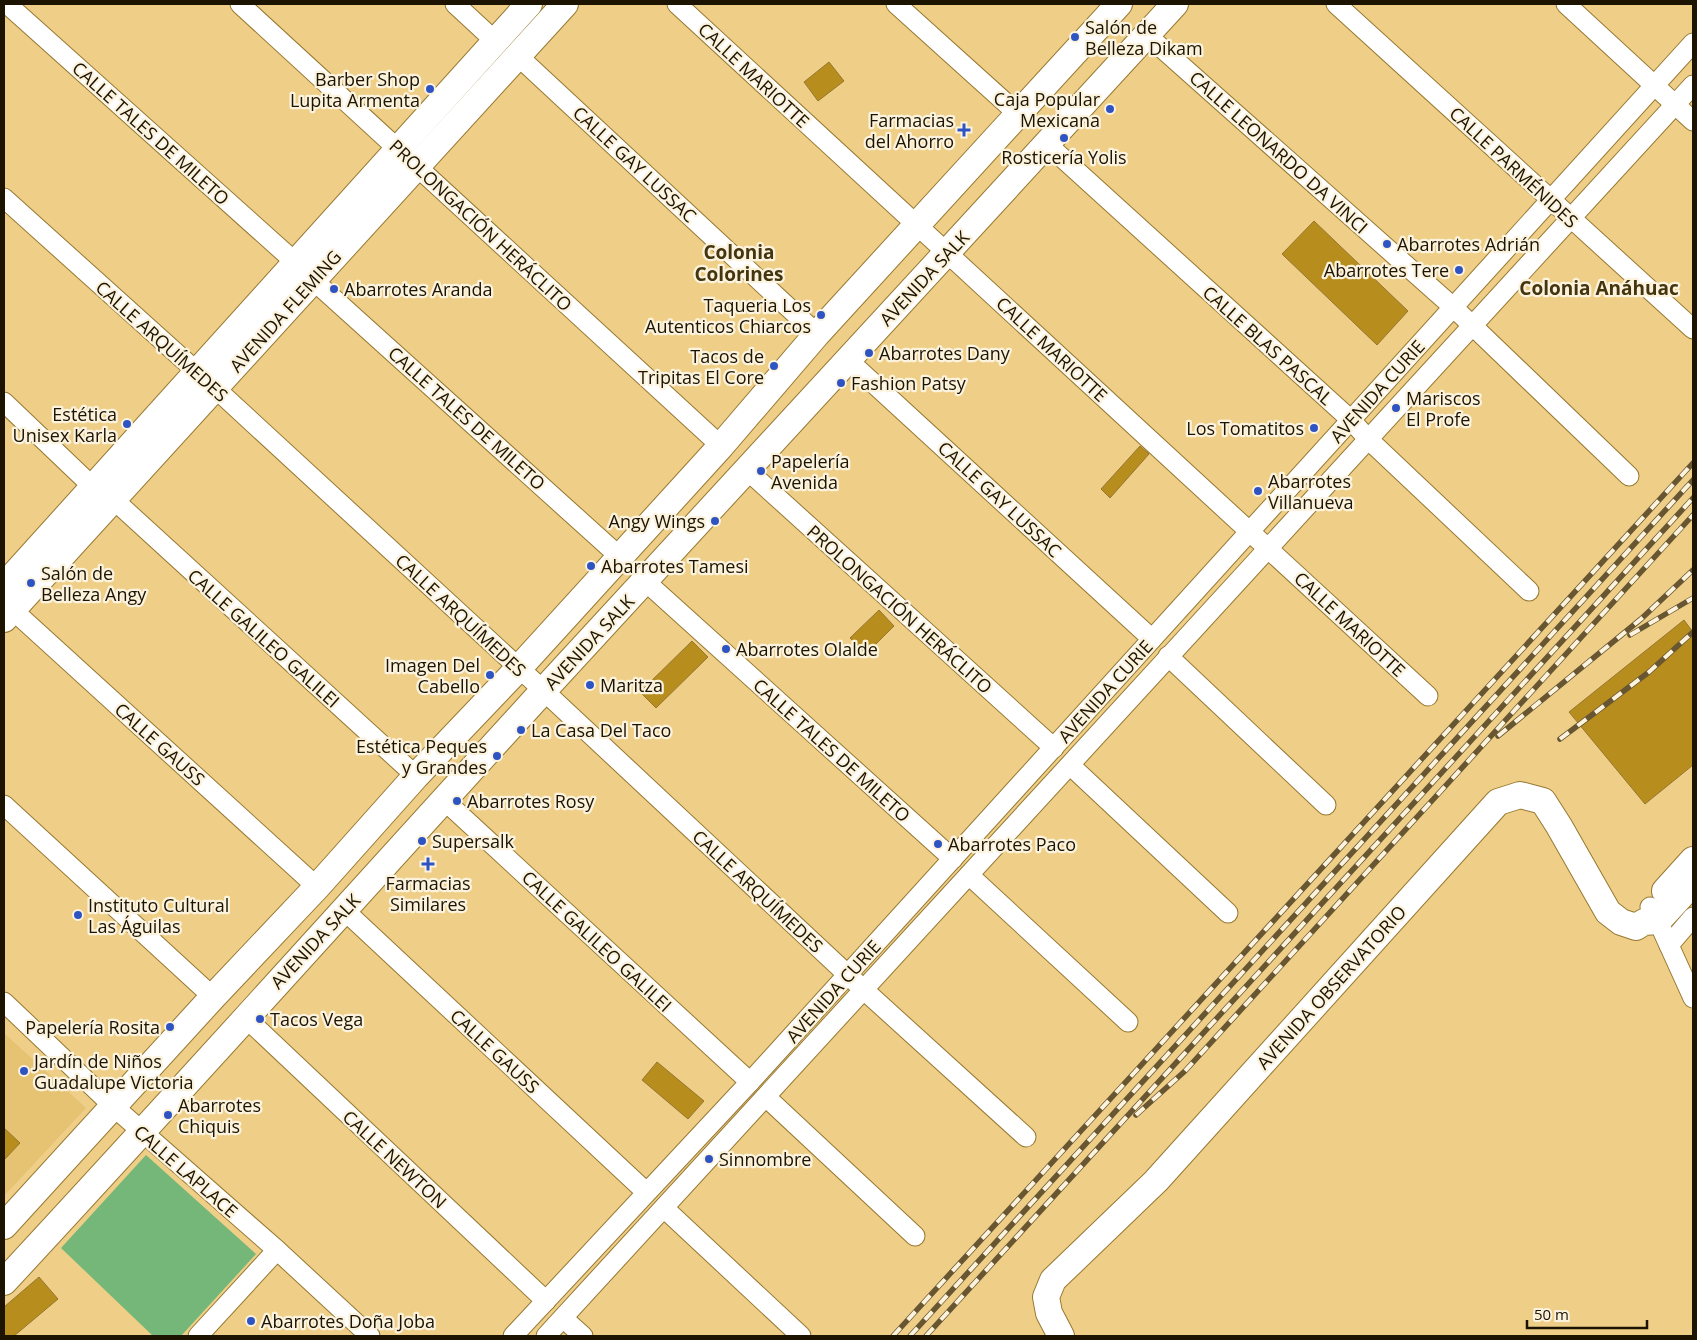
<svg xmlns="http://www.w3.org/2000/svg" width="1697" height="1340" viewBox="0 0 1697 1340" font-family="'Open Sans',sans-serif">
<style>
.built{fill:#e6c273}
.green{fill:#74b778}
.building{fill:#b78d1e;stroke:#957730}
.lines{fill:none;stroke-linecap:round;stroke-linejoin:round}
.street-casing{stroke:#967831;stroke-width:21}
.secondary-casing{stroke:#967831;stroke-width:28}
.street{stroke:#fff;stroke-width:19}
.secondary{stroke:#fff;stroke-width:26}
.rail-casing{stroke:#675631;stroke-width:5.5}
.rail{stroke:#fcf3de;stroke-width:4;stroke-dasharray:11;stroke-linecap:butt}
.poi-dot{fill:#2e54c4;stroke:#fcf3de;stroke-width:2}
.labels{text-anchor:middle;dominant-baseline:central;stroke-width:4.5;stroke-linejoin:round;paint-order:stroke}
.poi-label{font-size:18px;fill:#1c1300;stroke:#fcf3de;text-anchor:start}
.street-label{font-size:18px;fill:#1c1300;stroke:#fcf3de}
.neighbourhood-label{font-size:19px;font-weight:bold;fill:#44350f;stroke:#fcf3de}
</style>
<rect width="100%" height="100%" fill="#efcf88"/>
<polygon class="built" points="4,1033 86,1108 4,1196"/>
<polygon class="green" points="146,1155 256,1254 181,1336 153,1336 61,1248"/>
<g class="building">
<polygon points="829,62 844,81 818,101 804,82"/>
<polygon points="1314,221 1408,311 1377,345 1282,254"/>
<polygon points="1140,446 1149,454 1110,498 1101,489"/>
<polygon points="879,610 894,626 866,654 850,638"/>
<polygon points="1684,620 1693,632 1693,765 1645,804 1569,712"/>
<polygon points="692,641 708,657 656,708 640,692"/>
<polygon points="657,1062 704,1101 688,1119 642,1080"/>
<polygon points="4,1128 20,1143 4,1160"/>
<polygon points="39,1277 58,1299 14,1336 4,1336 4,1307"/>
</g>
<g class="lines">
<defs>
<g id="street">
<polyline points="7,4 295,262"/>
<polyline points="240,4 721,446"/>
<polyline points="455,4 495,41"/>
<polyline points="677,4 1428,696"/>
<polyline points="896,4 1018,114"/>
<polyline points="1336,4 1693,329"/>
<polyline points="1566,4 1693,121"/>
<polyline points="1147,35 1453,307 1629,476"/>
<polyline points="518,56 817,334"/>
<polyline points="1047,144 1351,420 1368,439 1529,591"/>
<polyline points="4,198 215,388 544,691 864,990 1026,1137"/>
<polyline points="313,280 620,557"/>
<polyline points="848,360 1152,639"/>
<polyline points="4,402 93,487"/>
<polyline points="747,470 1054,748"/>
<polyline points="113,499 416,776"/>
<polyline points="645,581 953,859"/>
<polyline points="4,602 317,887"/>
<polyline points="1168,656 1326,805"/>
<polyline points="1070,765 1228,913"/>
<polyline points="444,800 750,1082"/>
<polyline points="4,805 213,997"/>
<polyline points="969,875 1128,1022"/>
<polyline points="1650,907 1658,921 1693,998"/>
<polyline points="344,910 646,1192"/>
<polyline points="1669,945 1693,917"/>
<polyline points="4,1002 113,1106 277,1250 370,1336"/>
<polyline points="245,1017 546,1301"/>
<polyline points="766,1097 915,1236"/>
<polyline points="664,1208 801,1336"/>
<polyline points="563,1318 583,1336"/>
<polyline points="198,1336 277,1250"/>
<polyline points="513,1336 750,1082 1693,43"/>
<polyline points="546,1336 1693,85"/>
</g>
<g id="secondary">
<polyline points="4,586 529,4"/>
<polyline points="4,619 565,4"/>
<polyline points="1665,891 1693,860"/>
<polyline points="4,1226 213,997 317,887 416,776 518,669 721,446 817,334 1119,4"/>
<path d="M4 1282C186 1086 364 887 544 690 755 461 965 233 1175 4"/>
<polyline points="1061,1336 1049,1313 1046,1297 1053,1280 1156,1181 1498,802 1520,795 1543,801 1559,826 1608,912 1621,922 1636,927 1644,922 1658,921 1693,883"/>
</g>
</defs>
<use href="#street" class="street-casing"/>
<use href="#secondary" class="secondary-casing"/>
<use href="#street" class="street"/>
<use href="#secondary" class="secondary"/>
<defs>
<g id="rail">
<polyline points="1630,635 1693,598"/>
<polyline points="1498,736 1641,619 1693,570"/>
<polyline points="1560,739 1649,672 1693,632"/>
<polyline points="1136,1115 1185,1071 1693,515"/>
<polyline points="893,1336 1693,463"/>
<polyline points="910,1336 1693,480"/>
<polyline points="926,1336 1693,498"/>
</g>
</defs>
<use href="#rail" class="rail-casing"/>
<use href="#rail" class="rail"/>
</g>
<g class="poi-dot">
<circle cx="1075" cy="37" r="5"/>
<circle cx="430" cy="89" r="5"/>
<circle cx="1110" cy="109" r="5"/>
<path d="M961.5 122.5h5v5h5v5h-5v5h-5v-5h-5v-5h5z"/>
<circle cx="1064" cy="138" r="5"/>
<circle cx="1387" cy="244" r="5"/>
<circle cx="1459" cy="270" r="5"/>
<circle cx="334" cy="289" r="5"/>
<circle cx="821" cy="315" r="5"/>
<circle cx="869" cy="353" r="5"/>
<circle cx="774" cy="366" r="5"/>
<circle cx="841" cy="383" r="5"/>
<circle cx="1396" cy="408" r="5"/>
<circle cx="127" cy="424" r="5"/>
<circle cx="1314" cy="428" r="5"/>
<circle cx="761" cy="471" r="5"/>
<circle cx="1258" cy="491" r="5"/>
<circle cx="715" cy="521" r="5"/>
<circle cx="591" cy="566" r="5"/>
<circle cx="31" cy="583" r="5"/>
<circle cx="726" cy="649" r="5"/>
<circle cx="490" cy="675" r="5"/>
<circle cx="590" cy="685" r="5"/>
<circle cx="521" cy="730" r="5"/>
<circle cx="497" cy="756" r="5"/>
<circle cx="457" cy="801" r="5"/>
<circle cx="422" cy="841" r="5"/>
<circle cx="938" cy="844" r="5"/>
<path d="M425.5 856.5h5v5h5v5h-5v5h-5v-5h-5v-5h5z"/>
<circle cx="78" cy="915" r="5"/>
<circle cx="260" cy="1019" r="5"/>
<circle cx="170" cy="1027" r="5"/>
<circle cx="24" cy="1071" r="5"/>
<circle cx="168" cy="1115" r="5"/>
<circle cx="709" cy="1159" r="5"/>
<circle cx="251" cy="1321" r="5"/>
</g>
<g class="labels">
<g class="poi-label">
<text x="1085" y="27">Salón de<tspan x="1085" dy="21">Belleza Dikam</tspan></text>
<text x="420" y="79" text-anchor="end">Barber Shop<tspan x="420" dy="21">Lupita Armenta</tspan></text>
<text x="1100" y="99" text-anchor="end">Caja Popular<tspan x="1100" dy="21">Mexicana</tspan></text>
<text x="954" y="120" text-anchor="end">Farmacias<tspan x="954" dy="21">del Ahorro</tspan></text>
<text x="1064" y="157" text-anchor="middle">Rosticería Yolis</text>
<text x="1397" y="244">Abarrotes Adrián</text>
<text x="1449" y="270" text-anchor="end">Abarrotes Tere</text>
<text x="344" y="289">Abarrotes Aranda</text>
<text x="811" y="305" text-anchor="end">Taqueria Los<tspan x="811" dy="21">Autenticos Chiarcos</tspan></text>
<text x="879" y="353">Abarrotes Dany</text>
<text x="764" y="356" text-anchor="end">Tacos de<tspan x="764" dy="21">Tripitas El Core</tspan></text>
<text x="851" y="383">Fashion Patsy</text>
<text x="1406" y="398">Mariscos<tspan x="1406" dy="21">El Profe</tspan></text>
<text x="117" y="414" text-anchor="end">Estética<tspan x="117" dy="21">Unisex Karla</tspan></text>
<text x="1304" y="428" text-anchor="end">Los Tomatitos</text>
<text x="771" y="461">Papelería<tspan x="771" dy="21">Avenida</tspan></text>
<text x="1268" y="481">Abarrotes<tspan x="1268" dy="21">Villanueva</tspan></text>
<text x="705" y="521" text-anchor="end">Angy Wings</text>
<text x="601" y="566">Abarrotes Tamesi</text>
<text x="41" y="573">Salón de<tspan x="41" dy="21">Belleza Angy</tspan></text>
<text x="736" y="649">Abarrotes Olalde</text>
<text x="480" y="665" text-anchor="end">Imagen Del<tspan x="480" dy="21">Cabello</tspan></text>
<text x="600" y="685">Maritza</text>
<text x="531" y="730">La Casa Del Taco</text>
<text x="487" y="746" text-anchor="end">Estética Peques<tspan x="487" dy="21">y Grandes</tspan></text>
<text x="467" y="801">Abarrotes Rosy</text>
<text x="432" y="841">Supersalk</text>
<text x="948" y="844">Abarrotes Paco</text>
<text x="428" y="883" text-anchor="middle">Farmacias<tspan x="428" dy="21">Similares</tspan></text>
<text x="88" y="905">Instituto Cultural<tspan x="88" dy="21">Las Águilas</tspan></text>
<text x="270" y="1019">Tacos Vega</text>
<text x="160" y="1027" text-anchor="end">Papelería Rosita</text>
<text x="34" y="1061">Jardín de Niños<tspan x="34" dy="21">Guadalupe Victoria</tspan></text>
<text x="178" y="1105">Abarrotes<tspan x="178" dy="21">Chiquis</tspan></text>
<text x="719" y="1159">Sinnombre</text>
<text x="261" y="1321">Abarrotes Doña Joba</text>
</g>
<g class="street-label">
<text transform="translate(754 75) rotate(43)">CALLE MARIOTTE</text>
<text transform="translate(151 133) rotate(42)">CALLE TALES DE MILETO</text>
<text transform="translate(1279 152) rotate(42)">CALLE LEONARDO DA VINCI</text>
<text transform="translate(635 164) rotate(43)">CALLE GAY LUSSAC</text>
<text transform="translate(1514 167) rotate(43)">CALLE PARMÉNIDES</text>
<text transform="translate(481 225) rotate(43)">PROLONGACIÓN HERÁCLITO</text>
<text transform="translate(924 278) rotate(-47)">AVENIDA SALK</text>
<text transform="translate(285 311) rotate(-48)">AVENIDA FLEMING</text>
<text transform="translate(162 341) rotate(42)">CALLE ARQUÍMEDES</text>
<text transform="translate(1268 345) rotate(42)">CALLE BLAS PASCAL</text>
<text transform="translate(1052 349) rotate(43)">CALLE MARIOTTE</text>
<text transform="translate(1377 391) rotate(-48)">AVENIDA CURIE</text>
<text transform="translate(467 418) rotate(42)">CALLE TALES DE MILETO</text>
<text transform="translate(1000 499) rotate(43)">CALLE GAY LUSSAC</text>
<text transform="translate(900 609) rotate(42)">PROLONGACIÓN HERÁCLITO</text>
<text transform="translate(461 615) rotate(43)">CALLE ARQUÍMEDES</text>
<text transform="translate(1350 624) rotate(43)">CALLE MARIOTTE</text>
<text transform="translate(264 638) rotate(42)">CALLE GALILEO GALILEI</text>
<text transform="translate(589 642) rotate(-47)">AVENIDA SALK</text>
<text transform="translate(1105 691) rotate(-48)">AVENIDA CURIE</text>
<text transform="translate(160 744) rotate(42)">CALLE GAUSS</text>
<text transform="translate(832 750) rotate(42)">CALLE TALES DE MILETO</text>
<text transform="translate(758 891) rotate(43)">CALLE ARQUÍMEDES</text>
<text transform="translate(315 941) rotate(-47)">AVENIDA SALK</text>
<text transform="translate(597 941) rotate(43)">CALLE GALILEO GALILEI</text>
<text transform="translate(1331 987) rotate(-48)">AVENIDA OBSERVATORIO</text>
<text transform="translate(833 991) rotate(-48)">AVENIDA CURIE</text>
<text transform="translate(495 1051) rotate(43)">CALLE GAUSS</text>
<text transform="translate(395 1159) rotate(43)">CALLE NEWTON</text>
<text transform="translate(186 1171) rotate(41)">CALLE LAPLACE</text>
</g>
<g class="neighbourhood-label">
<text x="739" y="252">Colonia<tspan x="739" dy="22">Colorines</tspan></text>
<text x="1599" y="288">Colonia Anáhuac</text>
</g>
</g>
<rect width="1697" height="1340" fill="none" stroke="#1c1300" stroke-width="10"/>
<path d="M1527 1320v8h120v-8" fill="none" stroke="#1c1300" stroke-width="2.5"/>
<text x="1534" y="1320" font-size="15" fill="#1c1300" stroke="#fcf3de" stroke-width="4" paint-order="stroke">50 m</text>
</svg>
